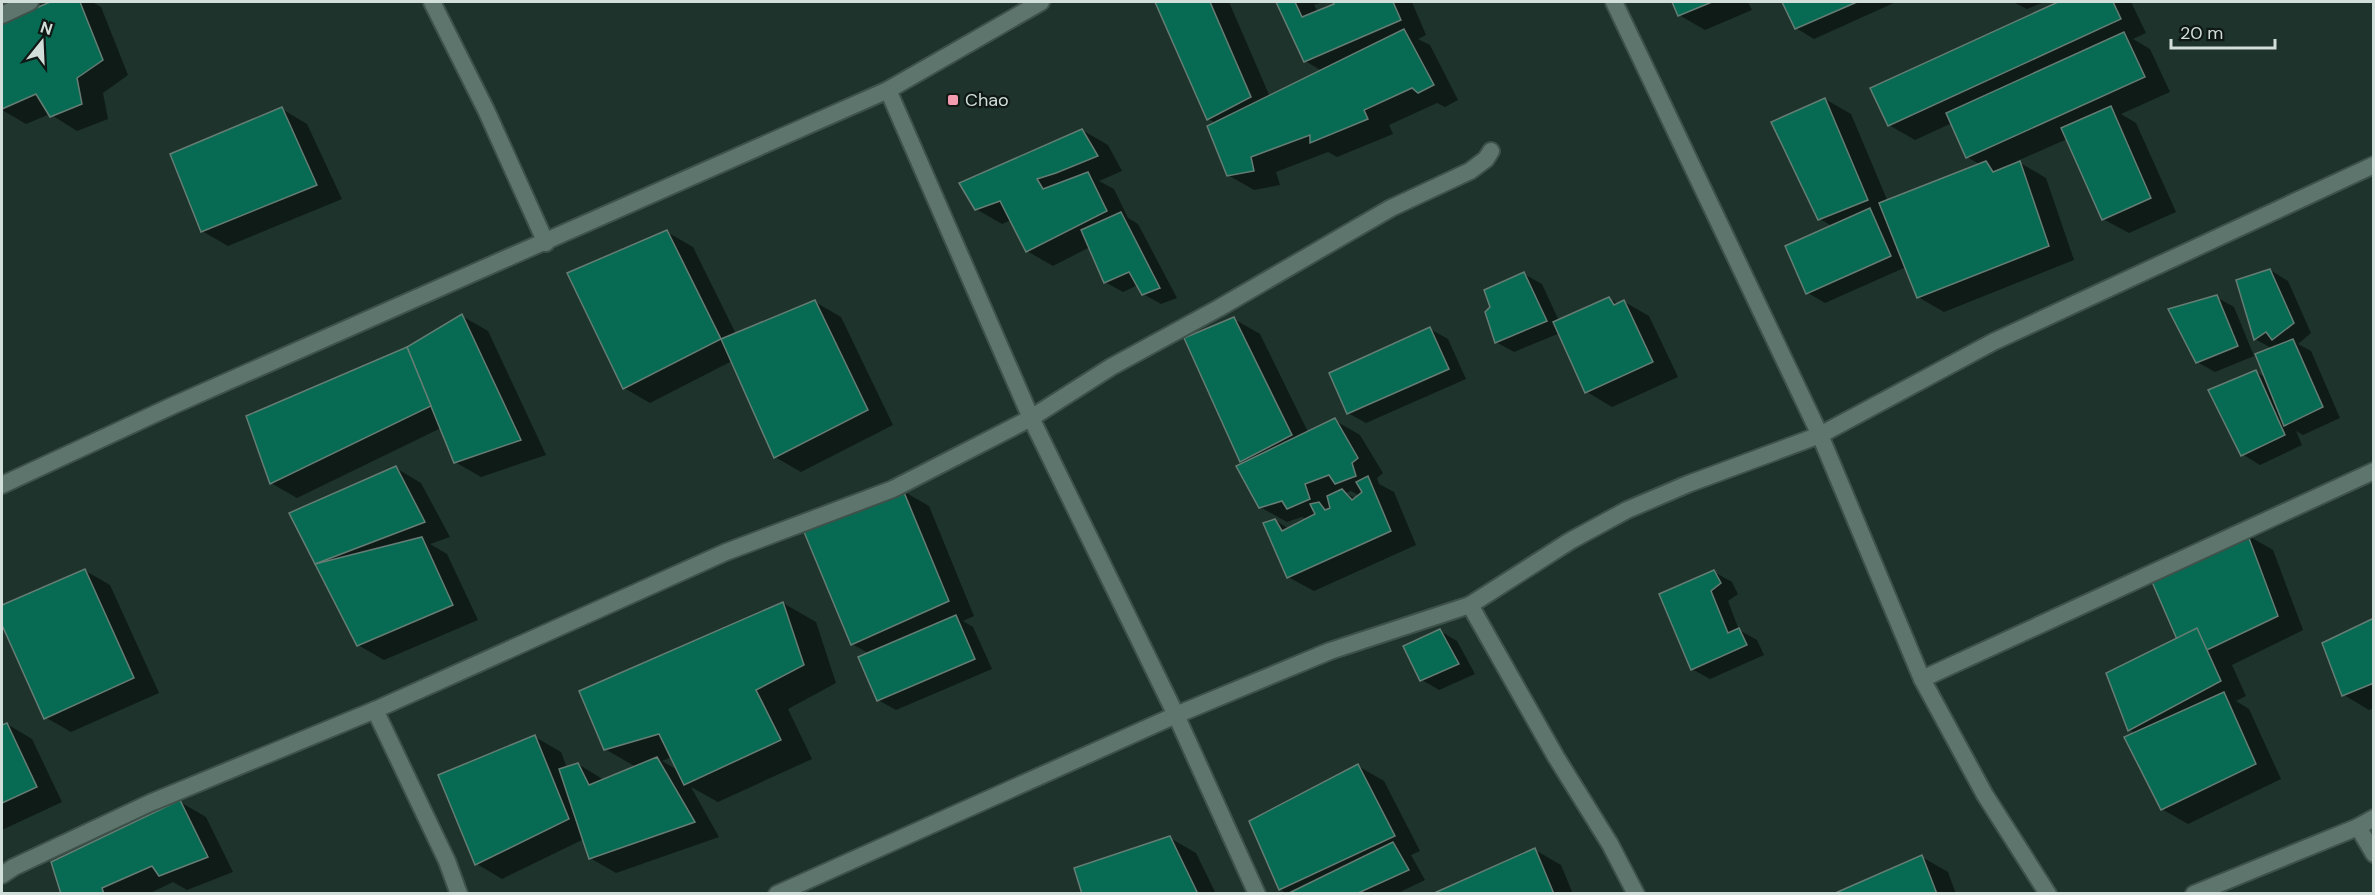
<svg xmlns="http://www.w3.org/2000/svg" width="2375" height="895" font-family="'DM Sans',sans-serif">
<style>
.shadow{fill:#0007;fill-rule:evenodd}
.building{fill:#076b53;stroke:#657d74;stroke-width:1.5}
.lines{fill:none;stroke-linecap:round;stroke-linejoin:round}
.minor-casing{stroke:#3e514a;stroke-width:20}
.tertiary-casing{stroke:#3e514a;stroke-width:20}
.minor{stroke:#5d756c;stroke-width:16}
.tertiary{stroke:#5d756c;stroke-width:16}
.poi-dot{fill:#f29aae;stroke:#0f1815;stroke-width:2}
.labels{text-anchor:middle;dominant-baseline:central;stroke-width:4.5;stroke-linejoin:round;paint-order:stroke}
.poi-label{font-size:18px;fill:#d1ded9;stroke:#0f1815;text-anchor:start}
</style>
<rect width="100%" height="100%" fill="#1d332b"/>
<!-- shadow -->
<g class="shadow">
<polygon points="53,2 92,2 101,7 128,75 103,93 108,119 77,131 50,114 26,124 2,110 2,25"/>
<polygon points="1157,2 1229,2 1270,97 1322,71 1305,61 1278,2 1323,2 1314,5 1318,12 1335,5 1334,2 1412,2 1426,35 1418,39 1430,45 1458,100 1445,107 1437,103 1389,125 1393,134 1337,157 1328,152 1276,172 1280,185 1254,190 1228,175 1216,123 1208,119"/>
<polygon points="1673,2 1748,2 1752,10 1705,30 1679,15"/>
<polygon points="1784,2 1896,2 1814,39 1796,28"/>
<polygon points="2013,2 2044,2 2027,9"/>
<polygon points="2062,2 2131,2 2146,33 2133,39 2150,49 2170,92 2121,114 2136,123 2176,212 2129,233 2103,219 2067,139 2017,161 2046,178 2074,260 1944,312 1918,297 1906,267 1825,303 1808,293 1832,226 1820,219 1825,99 1851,114 1888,202 1981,165 1967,157 1952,123 1915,140 1889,125 1872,89"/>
<polygon points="282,109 307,124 342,199 228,246 202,231"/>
<polygon points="1082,130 1108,145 1122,171 1099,181 1114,189 1128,218 1138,224 1177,298 1161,304 1143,294 1138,285 1123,292 1105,282 1090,247 1053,266 1027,251 1011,220 1002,224 976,209"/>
<polygon points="667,232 693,247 736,334 815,302 841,317 893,425 801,472 775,457 732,361 650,403 624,388"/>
<polygon points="2270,270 2288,281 2311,333 2298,344 2311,351 2340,418 2303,435 2296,431 2302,445 2260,465 2242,454 2256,372 2266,378 2273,349 2255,339"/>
<polygon points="1524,274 1542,284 1559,321 1609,298 1618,304 1623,301 1649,316 1678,377 1612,407 1587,392 1560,333 1514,352 1496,342"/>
<polygon points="2216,297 2234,307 2254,356 2215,372 2197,362"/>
<polygon points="462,316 488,331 546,455 481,477 455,462 441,428 297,498 271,483 407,348"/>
<path d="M1234,319l26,15 48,98 26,-12 26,15 23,38 -6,5 2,6 15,8 22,53 -102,46 -26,-14 -13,-57 14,9 18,-10 -5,-2 -15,5 -27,-15 -15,-44 -4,-2zM1351,491l9,5 -4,3 -10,-6z"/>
<polygon points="1430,329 1448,339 1466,379 1366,423 1348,413"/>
<polygon points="396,468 421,483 450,537 430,544 447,554 478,620 384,660 358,645 291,513"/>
<polygon points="903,491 929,506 974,616 963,621 973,627 992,669 896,710 878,700 870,654 852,644"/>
<polygon points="2247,535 2273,550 2303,630 2232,665 2246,696 2236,701 2249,709 2281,779 2188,824 2162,809 2136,733 2129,730 2178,639"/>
<polygon points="84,570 110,585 159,693 71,732 45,717 2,622 2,607"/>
<polygon points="1714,572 1732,582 1738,594 1728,601 1739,630 1757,640 1764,655 1710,679 1692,669"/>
<path d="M783,603l33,19 20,61 -48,26 24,50 -94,43 -27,-15 28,50 -103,36 -26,-15 -6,-19 -82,40 -25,-15 -37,-88 95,-39 26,15 6,16 11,-4 26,16 32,-13 -31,-18zM672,757l7,14 -17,-10z"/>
<polygon points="2374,619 2374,708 2369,710 2344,695"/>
<polygon points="1440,631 1457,641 1475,674 1439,690 1422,680"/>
<polygon points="7,724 32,739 62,802 2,830 2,727"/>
<polygon points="1358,766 1384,781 1420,851 1411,855 1425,880 1396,894 1287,894 1280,889"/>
<polygon points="180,802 206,817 233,872 187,890 173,882 148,894 63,894"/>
<polygon points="1170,838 1196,853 1216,894 1084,894"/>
<polygon points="1535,850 1561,865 1573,894 1436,894"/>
<polygon points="1922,857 1948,872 1956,894 1837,894"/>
</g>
<!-- building -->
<g class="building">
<polygon points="50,2 80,2 103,60 77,78 82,104 50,117 36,94 2,109 2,23"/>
<polygon points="1155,2 1210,2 1251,97 1207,120"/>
<polygon points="1276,2 1295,2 1302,17 1334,4 1333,2 1393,2 1401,20 1304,62"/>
<polygon points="1672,2 1712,2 1678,16"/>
<polygon points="1782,2 1857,2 1795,29"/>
<polygon points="2058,2 2113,2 2121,19 1888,126 1870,88"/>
<polygon points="1404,29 1434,85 1418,93 1412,88 1364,110 1368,119 1310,143 1310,135 1251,157 1254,171 1227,176 1207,126"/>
<polygon points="2124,32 2145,77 1966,158 1946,113"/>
<polygon points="1825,98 1868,200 1818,220 1771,122"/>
<polygon points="2111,106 2151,198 2102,220 2061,128"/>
<polygon points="282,107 317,185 201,232 170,154"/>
<polygon points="1082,129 1098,156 1056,173 1037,179 1043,189 1088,172 1107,211 1026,252 1000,201 975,210 959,183"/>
<polygon points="1986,161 1993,172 2020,161 2049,246 1917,298 1879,203"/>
<polygon points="1870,208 1891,256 1806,294 1785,246"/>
<polygon points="1121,212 1160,288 1142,295 1129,272 1104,283 1081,230"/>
<polygon points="667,230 721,339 623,389 567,273"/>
<polygon points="2270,269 2294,323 2272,340 2266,332 2254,340 2236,280"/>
<polygon points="1524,272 1547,321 1495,343 1485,312 1490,307 1484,290"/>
<polygon points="2217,295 2238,346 2196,363 2168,309"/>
<polygon points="1609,297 1614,305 1624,300 1653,362 1585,393 1553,322"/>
<polygon points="815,300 868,410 774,458 721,339"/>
<polygon points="462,314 521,440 454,463 407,347"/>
<polygon points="1234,317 1292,435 1240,462 1184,338"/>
<polygon points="1430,327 1449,369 1347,414 1329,373"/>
<polygon points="2293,339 2323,407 2284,426 2255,354"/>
<polygon points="407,347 431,406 270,484 246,416"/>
<polygon points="2256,370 2285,435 2241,456 2208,390"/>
<polygon points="1335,418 1358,458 1352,463 1356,476 1335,484 1329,475 1305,484 1310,499 1287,509 1282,501 1259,508 1236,466"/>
<polygon points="396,466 425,522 315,564 289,513"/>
<polygon points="1368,476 1391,531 1287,578 1263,523 1275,519 1282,531 1315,514 1310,504 1319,502 1325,510 1330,508 1327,496 1342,489 1352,500 1362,492 1356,482"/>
<polygon points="903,490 949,601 851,645 804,532"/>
<polygon points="2247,533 2278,616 2186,660 2149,575"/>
<polygon points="422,537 453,605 357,646 315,564"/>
<polygon points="85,569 134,678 44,719 2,625 2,605"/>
<polygon points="1714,570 1721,583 1711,591 1728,633 1739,628 1747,645 1691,670 1659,594"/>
<polygon points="783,602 804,665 756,690 781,740 684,785 659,734 604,750 579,691"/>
<polygon points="956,615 975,659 877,701 858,657"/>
<polygon points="2374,618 2374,683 2342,696 2322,643"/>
<polygon points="2197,628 2221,681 2128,731 2106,673"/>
<polygon points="1440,629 1459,664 1420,681 1403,646"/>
<polygon points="2224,692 2256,764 2161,810 2124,737"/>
<polygon points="7,723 37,787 2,803 2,725"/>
<polygon points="535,735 569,819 475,865 438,775"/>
<polygon points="657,757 695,822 589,859 559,769 578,763 589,785"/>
<polygon points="1358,764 1395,836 1279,890 1249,821"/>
<polygon points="180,800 208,857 159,876 152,866 102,888 104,894 61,894 51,862"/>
<polygon points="1170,836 1198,894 1082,894 1074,868"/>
<polygon points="1393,842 1409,870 1356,894 1287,894"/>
<polygon points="1535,848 1554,894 1432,894"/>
<polygon points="1922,855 1937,894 1833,894"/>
</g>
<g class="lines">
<defs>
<g id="minor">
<polyline points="432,2 486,110 546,243"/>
<polyline points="1614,2 1820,435 1922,679 1985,795 2048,894"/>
<polyline points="2,15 30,2"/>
<polyline points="888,90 1031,418 1176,715 1257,894"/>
<polyline points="1470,605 1556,757 1610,844 1636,894"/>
<polyline points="1922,679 2374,471"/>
<polyline points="375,710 447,861 459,894"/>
<polyline points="2358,827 2374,854"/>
<polyline points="2,875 14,867 150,803 375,710 726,552 893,489 1031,418 1111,367 1219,308 1391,208 1470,171 1486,159 1491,151"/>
<polyline points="777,894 1176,715 1330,651 1470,605 1570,541 1627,510 1688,484 1820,435 1993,342 2374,165"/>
<polyline points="2194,894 2358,827 2374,818"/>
</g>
<polyline id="tertiary" points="2,485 174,405 888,90 1041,2"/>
</defs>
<!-- minor casing -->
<use href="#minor" class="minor-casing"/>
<!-- tertiary casing -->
<use href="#tertiary" class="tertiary-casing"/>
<!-- minor -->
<use href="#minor" class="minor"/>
<!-- tertiary -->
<use href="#tertiary" class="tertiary"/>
</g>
<!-- markers -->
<rect class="poi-dot" x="947" y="94" width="12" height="12" rx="3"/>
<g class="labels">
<!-- poi labels -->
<g class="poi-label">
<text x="965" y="100">Chao</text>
</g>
</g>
<!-- border -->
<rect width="2375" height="895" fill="none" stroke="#d1ded9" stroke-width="6"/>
<!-- north arrow -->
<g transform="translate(42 42) rotate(18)" stroke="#0f1815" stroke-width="4.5" paint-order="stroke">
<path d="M0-4.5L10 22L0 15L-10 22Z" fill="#d1ded9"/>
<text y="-9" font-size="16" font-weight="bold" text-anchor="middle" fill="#d1ded9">N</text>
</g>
<!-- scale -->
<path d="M2171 39v9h104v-9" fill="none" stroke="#d1ded9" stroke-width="3"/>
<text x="2180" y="39" font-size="18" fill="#d1ded9" stroke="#0f1815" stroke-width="4.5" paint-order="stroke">20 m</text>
</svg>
